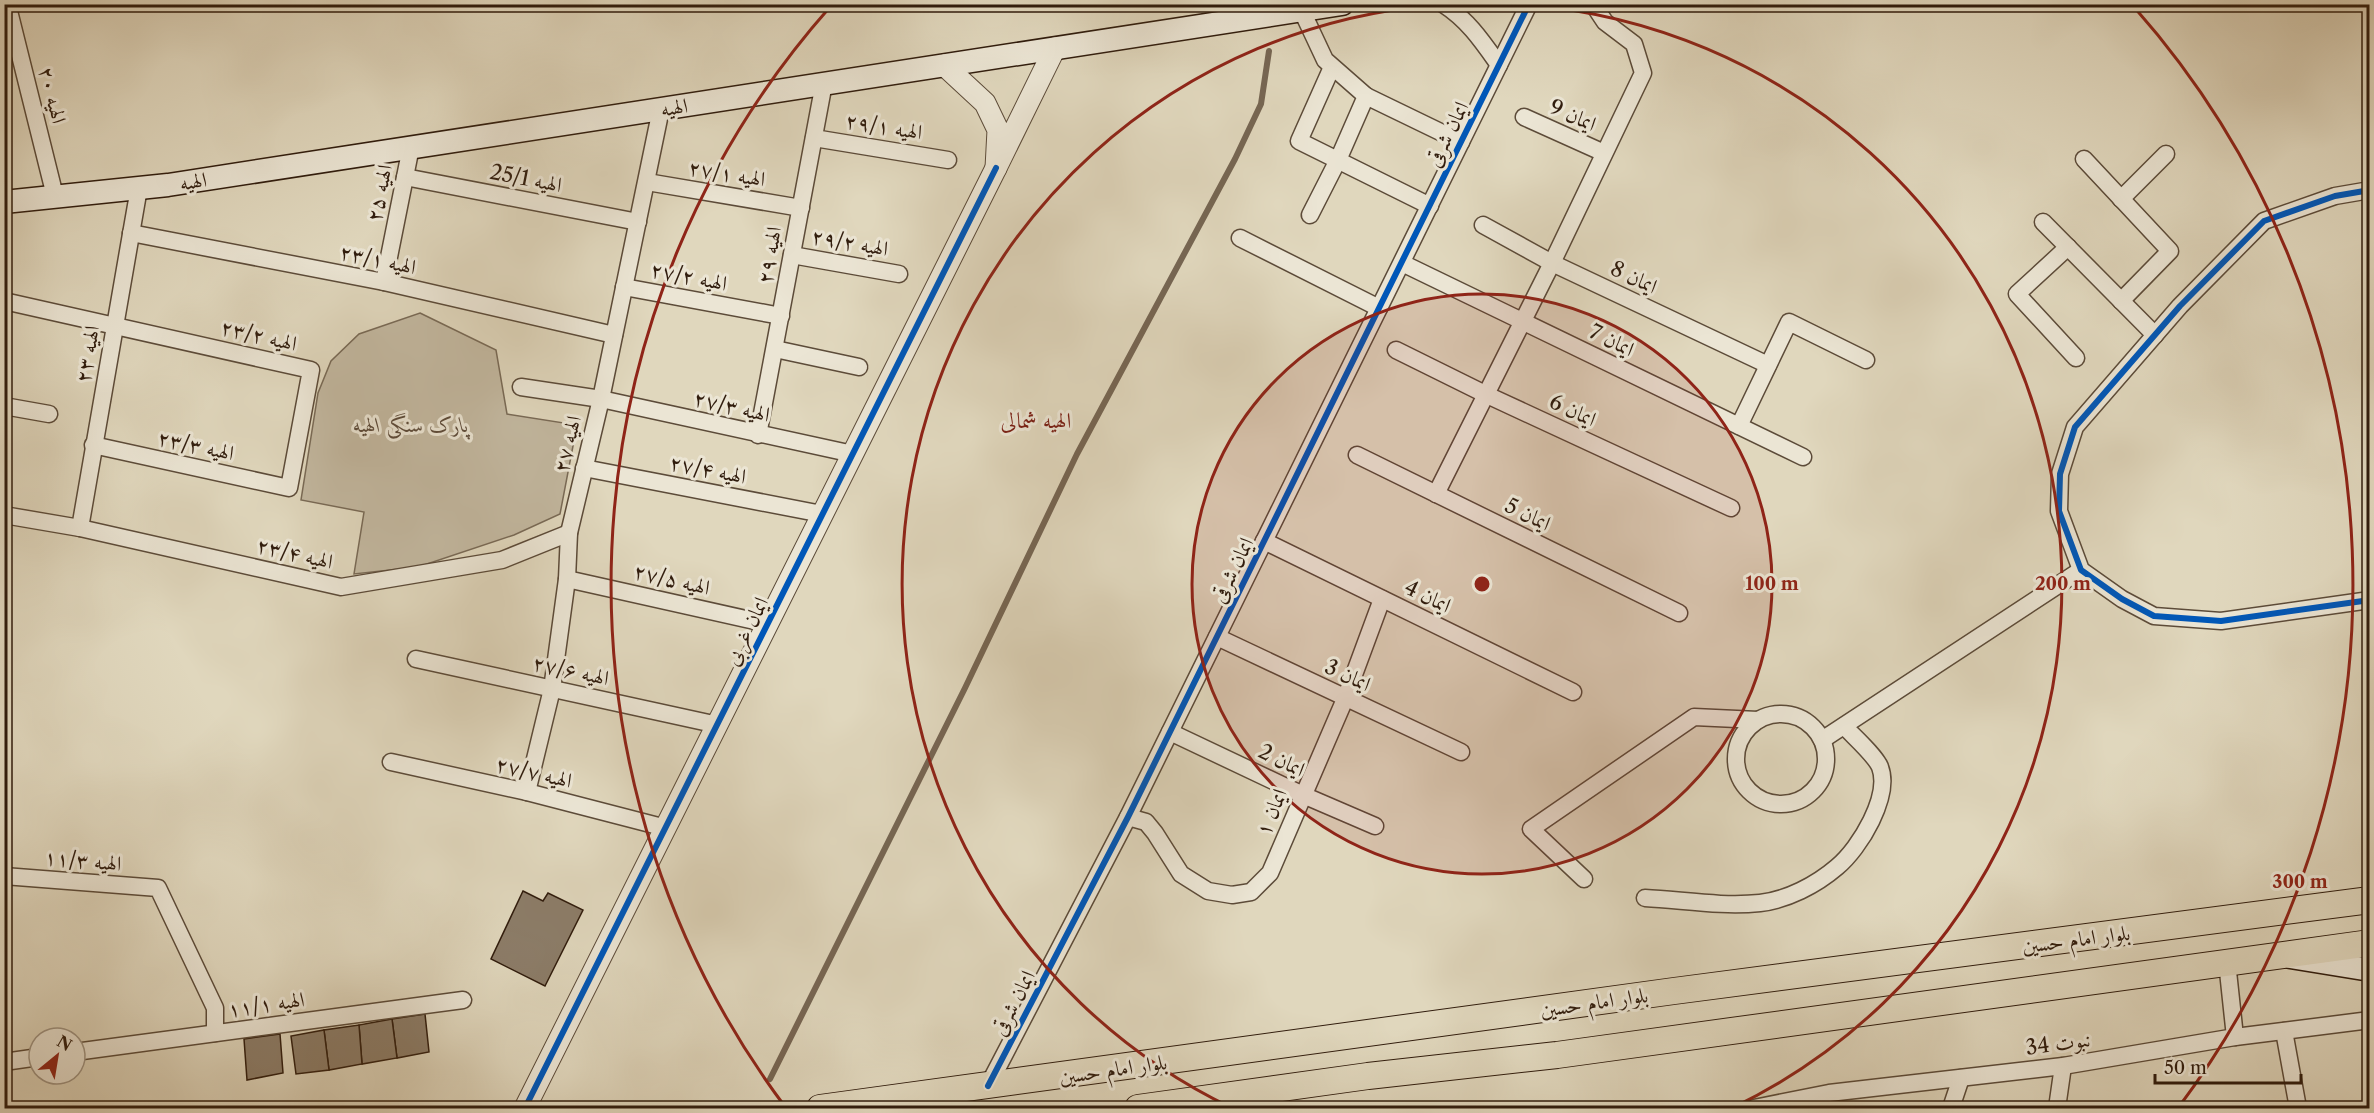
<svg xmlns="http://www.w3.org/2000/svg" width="2374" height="1113" font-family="'Libre Caslon Text',Amiri,serif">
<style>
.green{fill:#c2b79f;stroke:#796a56;stroke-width:1.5}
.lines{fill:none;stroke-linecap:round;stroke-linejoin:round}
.stream{stroke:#766653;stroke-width:6}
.building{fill:#8c7d69;stroke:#301c0d;stroke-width:1.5}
.minor-casing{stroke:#5c4b39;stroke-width:19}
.tertiary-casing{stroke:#5c4b39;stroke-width:23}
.secondary-casing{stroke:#301c0d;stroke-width:25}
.primary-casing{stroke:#301c0d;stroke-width:28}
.minor{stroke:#ebe5d4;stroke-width:16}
.tertiary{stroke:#ebe5d4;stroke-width:21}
.secondary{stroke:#ebe5d4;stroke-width:22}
.primary{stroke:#e0d7bd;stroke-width:26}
.cycleway-casing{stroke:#ebe5d4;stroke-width:10}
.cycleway{stroke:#0057b8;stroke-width:6}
.ring{fill:none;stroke:#8f2418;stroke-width:3}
.labels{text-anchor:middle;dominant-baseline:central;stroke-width:6;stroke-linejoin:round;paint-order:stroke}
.street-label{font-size:21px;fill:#301c0d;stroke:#ebe5d4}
.park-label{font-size:21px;font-style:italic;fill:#5c4a39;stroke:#ebe5d4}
.neighbourhood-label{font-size:22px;fill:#7a1f14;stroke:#ebe5d4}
.centre{fill:#8f2418;stroke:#ebe5d4;stroke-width:3}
.ring-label{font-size:18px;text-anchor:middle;font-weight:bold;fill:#8f2418;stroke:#ebe5d4;stroke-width:6;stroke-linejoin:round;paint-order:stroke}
</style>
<rect width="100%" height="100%" fill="#e0d7bd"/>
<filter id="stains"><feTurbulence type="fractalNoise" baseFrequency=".00333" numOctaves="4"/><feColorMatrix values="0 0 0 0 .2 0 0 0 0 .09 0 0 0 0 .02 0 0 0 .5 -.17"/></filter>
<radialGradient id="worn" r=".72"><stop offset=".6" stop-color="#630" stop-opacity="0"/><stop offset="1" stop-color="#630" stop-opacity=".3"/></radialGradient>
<!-- green -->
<polygon class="green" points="420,313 496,350 507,414 577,425 560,514 514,535 418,567 354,574 364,512 301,500 318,393 331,361 359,334"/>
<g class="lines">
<!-- stream -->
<polyline class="stream" points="770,1079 965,688 1077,454 1235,159 1261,104 1269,51"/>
</g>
<!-- building -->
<g class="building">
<polygon points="523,891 543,901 548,893 583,910 545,986 491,959"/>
<polygon points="425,1014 429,1052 397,1058 392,1019"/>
<polygon points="392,1019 397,1058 362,1064 359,1025"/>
<polygon points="359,1025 362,1064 329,1070 324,1030"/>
<polygon points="324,1030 329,1070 296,1074 291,1036"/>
<polygon points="280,1034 283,1073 247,1080 244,1039"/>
</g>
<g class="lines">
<defs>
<g id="minor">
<path d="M1443,4c25,16 39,37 56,61"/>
<polyline points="4,7 8,7 55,196"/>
<polyline points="1302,11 1325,60 1366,96 1338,160 1310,215"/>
<polyline points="1332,67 1299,141 1430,206"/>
<polyline points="1366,96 1461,142"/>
<polyline points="1524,117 1604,153"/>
<polyline points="814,138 948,160"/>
<polyline points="2084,159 2170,251 2121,301"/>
<polyline points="405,177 638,222"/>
<polyline points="647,182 801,208"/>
<polyline points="2370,190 2335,196 2264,221 2180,306 2075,427 2060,474 2059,511 2081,570 2122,599 2154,616 2221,621 2370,600"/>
<polyline points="2121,199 2166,154"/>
<polyline points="2043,222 2155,335"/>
<polyline points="1483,225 1552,263 1768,365"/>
<polyline points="131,233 384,282 614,335"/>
<polyline points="1240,238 1379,308"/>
<polyline points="2068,247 2017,294 2076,358"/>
<polyline points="792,255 899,274"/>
<polyline points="1402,263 1803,457"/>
<polyline points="384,282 411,147"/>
<polyline points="624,287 781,316"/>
<polyline points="4,301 311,370 289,488 93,445"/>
<polyline points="775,349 859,367"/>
<polyline points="1396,350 1487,395 1731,508"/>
<polyline points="521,387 601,399 853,454"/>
<polyline points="4,406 49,414"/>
<polyline points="1739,426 1789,322 1866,360"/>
<polyline points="758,435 824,83"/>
<polyline points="1357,455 1679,613"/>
<polyline points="584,468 822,514"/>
<polyline points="1436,494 1552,263 1643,73 1634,44 1605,22 1595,7 1596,4"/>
<polyline points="4,515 80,528 341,587 502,560 569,533"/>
<polyline points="80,528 139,188"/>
<polyline points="1264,541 1573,692"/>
<polyline points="567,579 768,624"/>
<polyline points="1217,637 1461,752"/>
<polyline points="416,659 718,725"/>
<circle cx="1781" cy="759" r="45"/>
<polyline points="1170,732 1303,795 1375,826"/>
<polyline points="1822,740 2081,570"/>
<polyline points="391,762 527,792 666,828"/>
<polyline points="527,792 552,689 567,579 569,533 601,399 661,109"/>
<polyline points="1128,817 1146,822 1155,833 1181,874 1208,891 1232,895 1251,892 1270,873 1345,699 1382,599"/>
<polyline points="4,876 158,888 215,1008 215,1033"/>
<polyline points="1584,879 1531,829 1694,717 1758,720"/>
<path d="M1645,898c38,2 77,9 115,5 27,-3 56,-18 77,-36 23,-19 54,-71 43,-100 -5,-12 -27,-31 -36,-41"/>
<polyline points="2227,962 2235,1037"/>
<polyline points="2284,1031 2298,1108"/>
<polyline points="75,1052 463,1000"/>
<polyline points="4,1062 39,1057"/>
<polyline points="988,1086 1128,817 1529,4"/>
<polyline points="1754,1108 1829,1093 2063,1066 2235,1037 2370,1020"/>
<polyline points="1951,1108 1961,1078"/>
<polyline points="2057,1108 2063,1066"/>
</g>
<g id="tertiary">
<polyline points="944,65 985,103 998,130 996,168 1055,48"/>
<polyline points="525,1108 996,168"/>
</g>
<g id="secondary">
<polyline points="4,202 168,185 1342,4"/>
<polyline points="2290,957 2370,970"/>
</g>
<g id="primary">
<polyline points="820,1108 1674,991 2370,900"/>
<polyline points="1138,1108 1368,1076 1557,1055 2370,943"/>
</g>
</defs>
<!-- minor casing -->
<use href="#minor" class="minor-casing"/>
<!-- tertiary casing -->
<use href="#tertiary" class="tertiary-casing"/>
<!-- secondary casing -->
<use href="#secondary" class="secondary-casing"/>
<!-- primary casing -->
<use href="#primary" class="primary-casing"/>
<!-- minor -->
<use href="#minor" class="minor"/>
<!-- tertiary -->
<use href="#tertiary" class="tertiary"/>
<!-- secondary -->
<use href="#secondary" class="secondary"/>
<!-- primary -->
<use href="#primary" class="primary"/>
<defs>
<g id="cycleway">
<polyline points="2370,190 2335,196 2264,221 2180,306 2075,427 2060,474 2059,511 2081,570 2122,599 2154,616 2221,621 2370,600"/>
<polyline points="988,1086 1128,817 1529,4"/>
<polyline points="525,1108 996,168"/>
</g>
</defs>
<!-- cycleway casing -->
<use href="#cycleway" class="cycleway-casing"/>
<!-- cycleway -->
<use href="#cycleway" class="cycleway"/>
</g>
<!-- distance rings -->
<circle cx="1482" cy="584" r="290" fill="#8f2418" fill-opacity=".12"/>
<g class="ring">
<circle cx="1482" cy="584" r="290"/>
<path d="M1232 1108A581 581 0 0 1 1436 5M1528 5A581 581 0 0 1 1732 1108"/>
<path d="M786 1108A871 871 0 0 1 830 7M2134 7A871 871 0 0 1 2178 1108"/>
</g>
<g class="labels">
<!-- street labels -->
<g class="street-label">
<text transform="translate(53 95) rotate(76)">الهیه ۲۰</text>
<text transform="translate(674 107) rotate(-9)">الهیه</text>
<text transform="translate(1573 115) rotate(24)">ایمان 9</text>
<text transform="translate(884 126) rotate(9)">الهیه ۲۹/۱</text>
<text transform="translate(1447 134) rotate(-64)">ایمان شرقی</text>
<text transform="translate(727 173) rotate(9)">الهیه ۲۷/۱</text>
<text transform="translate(526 178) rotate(11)">الهیه 25/1</text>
<text transform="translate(193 181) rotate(-9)">الهیه</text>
<text transform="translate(379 193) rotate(-78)">الهیه ۲۵</text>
<text transform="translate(850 242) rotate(10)">الهیه ۲۹/۲</text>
<text transform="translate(769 255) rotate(-80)">الهیه ۲۹</text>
<text transform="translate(378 259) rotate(12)">الهیه ۲۳/۱</text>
<text transform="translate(689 276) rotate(11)">الهیه ۲۷/۲</text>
<text transform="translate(1634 277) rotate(25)">ایمان 8</text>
<text transform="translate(259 335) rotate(13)">الهیه ۲۳/۲</text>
<text transform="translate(1612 340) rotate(26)">ایمان 7</text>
<text transform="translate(87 354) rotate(-80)">الهیه ۲۳</text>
<text transform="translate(732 406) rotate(13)">الهیه ۲۷/۳</text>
<text transform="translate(1573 410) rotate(25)">ایمان 6</text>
<text transform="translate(567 444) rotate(-76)">الهیه ۲۷</text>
<text transform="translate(196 445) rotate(12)">الهیه ۲۳/۳</text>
<text transform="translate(708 469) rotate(11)">الهیه ۲۷/۴</text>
<text transform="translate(1528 514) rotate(26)">ایمان 5</text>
<text transform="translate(295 553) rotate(13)">الهیه ۲۳/۴</text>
<text transform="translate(1232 570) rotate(-64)">ایمان شرقی</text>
<text transform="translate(672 579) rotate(13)">الهیه ۲۷/۵</text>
<text transform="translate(1428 596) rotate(26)">ایمان 4</text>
<text transform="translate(746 631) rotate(-64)">ایمان غربی</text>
<text transform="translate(571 670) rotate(12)">الهیه ۲۷/۶</text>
<text transform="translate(1348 675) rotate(25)">ایمان 3</text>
<text transform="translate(1282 760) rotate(26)">ایمان 2</text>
<text transform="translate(534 772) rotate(13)">الهیه ۲۷/۷</text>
<text transform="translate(1271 812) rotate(-67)">ایمان ۱</text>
<text transform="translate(83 860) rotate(5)">الهیه ۱۱/۳</text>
<text transform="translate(2076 939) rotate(-7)">بلوار امام حسین</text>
<text transform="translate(1594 1002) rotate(-8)">بلوار امام حسین</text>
<text transform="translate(1013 1003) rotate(-63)">ایمان شرقی</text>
<text transform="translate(266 1004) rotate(-8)">الهیه ۱۱/۱</text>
<text transform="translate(2058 1043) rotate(-8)">نبوت 34</text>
<text transform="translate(1113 1069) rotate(-8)">بلوار امام حسین</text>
</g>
<!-- park labels -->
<g class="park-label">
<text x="411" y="424">پارک سنگی الهیه</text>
</g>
<!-- neighbourhood labels -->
<g class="neighbourhood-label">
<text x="1036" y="420">الهیه شمالی</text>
</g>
</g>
<circle cx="1482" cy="584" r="9" class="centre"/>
<g class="ring-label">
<text x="1772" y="590">100 m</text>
<text x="2063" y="590">200 m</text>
<text x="2300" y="888">300 m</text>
</g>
<!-- margin -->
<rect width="2374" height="1113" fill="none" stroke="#e0d7bd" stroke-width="24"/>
<rect x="6" y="6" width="2362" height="1101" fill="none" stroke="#301c0d" stroke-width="3"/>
<rect x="12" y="12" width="2350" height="1089" fill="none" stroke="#301c0d" stroke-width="1.5"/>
<!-- north arrow -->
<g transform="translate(57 1056) rotate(30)"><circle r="28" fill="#ebe5d4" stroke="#a09584" stroke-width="1.5"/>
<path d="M0-4.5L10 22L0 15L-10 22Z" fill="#8f2418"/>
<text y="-9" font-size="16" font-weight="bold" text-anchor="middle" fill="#301c0d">N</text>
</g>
<!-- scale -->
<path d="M2155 1074v9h146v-9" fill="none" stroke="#301c0d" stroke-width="3"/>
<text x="2164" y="1074" font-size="18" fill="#301c0d" stroke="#ebe5d4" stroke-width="4.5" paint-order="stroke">50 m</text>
<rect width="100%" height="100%" filter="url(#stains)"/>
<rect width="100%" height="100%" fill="url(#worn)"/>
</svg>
